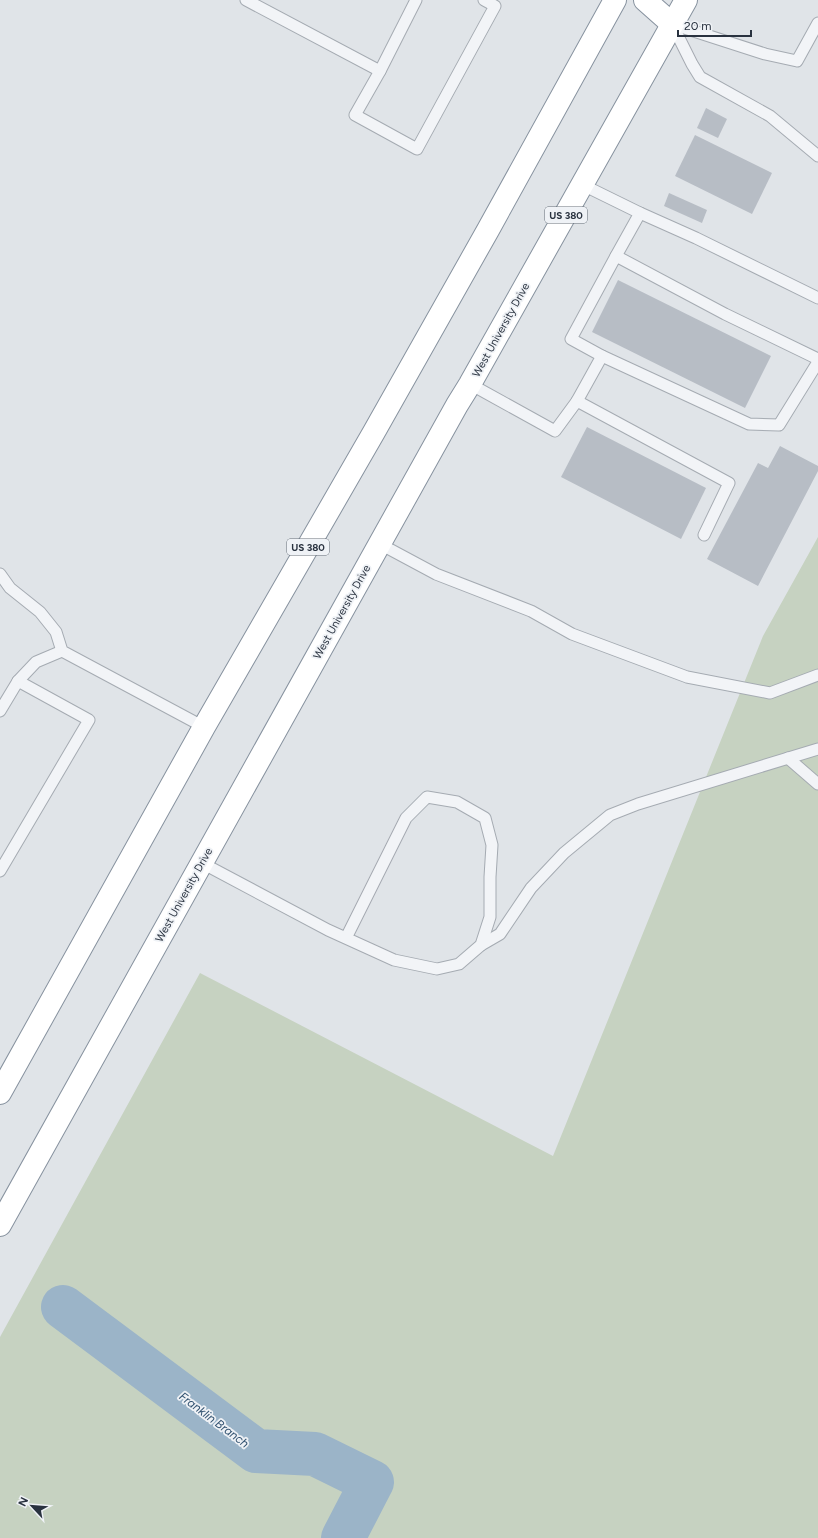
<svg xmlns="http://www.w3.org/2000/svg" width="818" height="1538" font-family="Figtree,sans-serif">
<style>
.green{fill:#c6d2c1}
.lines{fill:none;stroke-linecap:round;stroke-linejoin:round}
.river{stroke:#9bb4c8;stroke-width:44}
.building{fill:#b7bdc5}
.lane-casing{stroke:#a5abb2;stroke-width:13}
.highway-casing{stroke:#87929f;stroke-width:24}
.lane{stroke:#f2f4f7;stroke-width:11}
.highway{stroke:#fff;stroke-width:22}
.labels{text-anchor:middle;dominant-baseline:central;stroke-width:3.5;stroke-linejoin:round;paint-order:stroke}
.shield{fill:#eff2f6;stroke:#646c76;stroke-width:1}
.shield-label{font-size:10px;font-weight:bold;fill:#29323f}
.street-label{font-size:11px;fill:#29323f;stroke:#eff2f6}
.water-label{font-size:12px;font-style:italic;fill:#345472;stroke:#eff2f6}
</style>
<rect width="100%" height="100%" fill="#e0e4e8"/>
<!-- green -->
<polygon class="green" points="818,537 818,1538 0,1538 0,1337 200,973 553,1156 763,636"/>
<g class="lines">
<!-- river -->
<polyline class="river" points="63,1307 256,1451 315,1454 372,1482 343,1538"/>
</g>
<!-- building -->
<g class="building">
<polygon points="706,108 727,119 718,138 697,128"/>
<polygon points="695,135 772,173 752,214 675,176"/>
<polygon points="669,193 707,210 702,223 664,206"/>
<polygon points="618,280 771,356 745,408 592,332"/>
<polygon points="587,427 706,488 681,539 561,477"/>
<polygon points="780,446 818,466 818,471 758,586 707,559 758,463 768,468"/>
</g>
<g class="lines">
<defs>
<g id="lane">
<polyline points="246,0 380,71 416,0"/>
<polyline points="672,24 692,64 700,77 770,116 818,156"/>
<polyline points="672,24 765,54 797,61 818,23"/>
<polyline points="380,71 355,115 417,149 495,6 484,0"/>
<polyline points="583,185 640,213 696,238 818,298"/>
<polyline points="616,256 640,213"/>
<polyline points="818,359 725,314 616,256 571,339 602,356 749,424 779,425 818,362"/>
<polyline points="470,384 555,431 577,401 729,483 704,535"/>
<polyline points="577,401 602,356"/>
<polyline points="380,544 436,574 531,611 572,634 687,677 770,693 818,675"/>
<polyline points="0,574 10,588 40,612 56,632 62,651 204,727"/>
<polyline points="0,711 18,681 36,662 62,651"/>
<polyline points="788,758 818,784"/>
<polyline points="202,863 328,930 394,960 437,969 459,964 481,945 490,917 490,877 492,845 485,818 457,802 427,797 406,818 346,938"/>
<polyline points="0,871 89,720 18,681"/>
<polyline points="481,945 500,934 531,888 564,853 610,815 638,804 818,749"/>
</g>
<g id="highway">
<polyline points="645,0 672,24"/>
<polyline points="0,1093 204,727 374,432 488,230 615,0"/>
<polyline points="0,1225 457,405 470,384 686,0"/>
</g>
</defs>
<!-- lane casing -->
<use href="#lane" class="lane-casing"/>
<!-- highway casing -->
<use href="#highway" class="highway-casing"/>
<!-- lane -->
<use href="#lane" class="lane"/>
<!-- highway -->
<use href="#highway" class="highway"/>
</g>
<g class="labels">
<!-- shield labels -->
<g class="shield">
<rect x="545" y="207" width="42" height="16" rx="3"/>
<rect x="287" y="539" width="42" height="16" rx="3"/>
</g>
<g class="shield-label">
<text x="566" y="215">US 380</text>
<text x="308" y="547">US 380</text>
</g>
<!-- street labels -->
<g class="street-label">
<text transform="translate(501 330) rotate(-61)">West University Drive</text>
<text transform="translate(342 612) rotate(-61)">West University Drive</text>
<text transform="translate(184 895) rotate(-61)">West University Drive</text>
</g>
<!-- water labels -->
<g class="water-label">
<text transform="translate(214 1420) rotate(37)">Franklin Branch</text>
</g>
</g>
<!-- north arrow -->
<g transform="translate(32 1506) rotate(296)" stroke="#eff2f6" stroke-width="3" paint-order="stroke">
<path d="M0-3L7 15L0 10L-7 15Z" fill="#29323f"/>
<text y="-6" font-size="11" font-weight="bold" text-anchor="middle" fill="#29323f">N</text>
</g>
<!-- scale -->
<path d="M678 30v6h73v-6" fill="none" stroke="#29323f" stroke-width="2"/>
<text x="684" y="30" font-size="12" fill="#29323f" stroke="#eff2f6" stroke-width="3" paint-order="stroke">20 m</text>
</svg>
